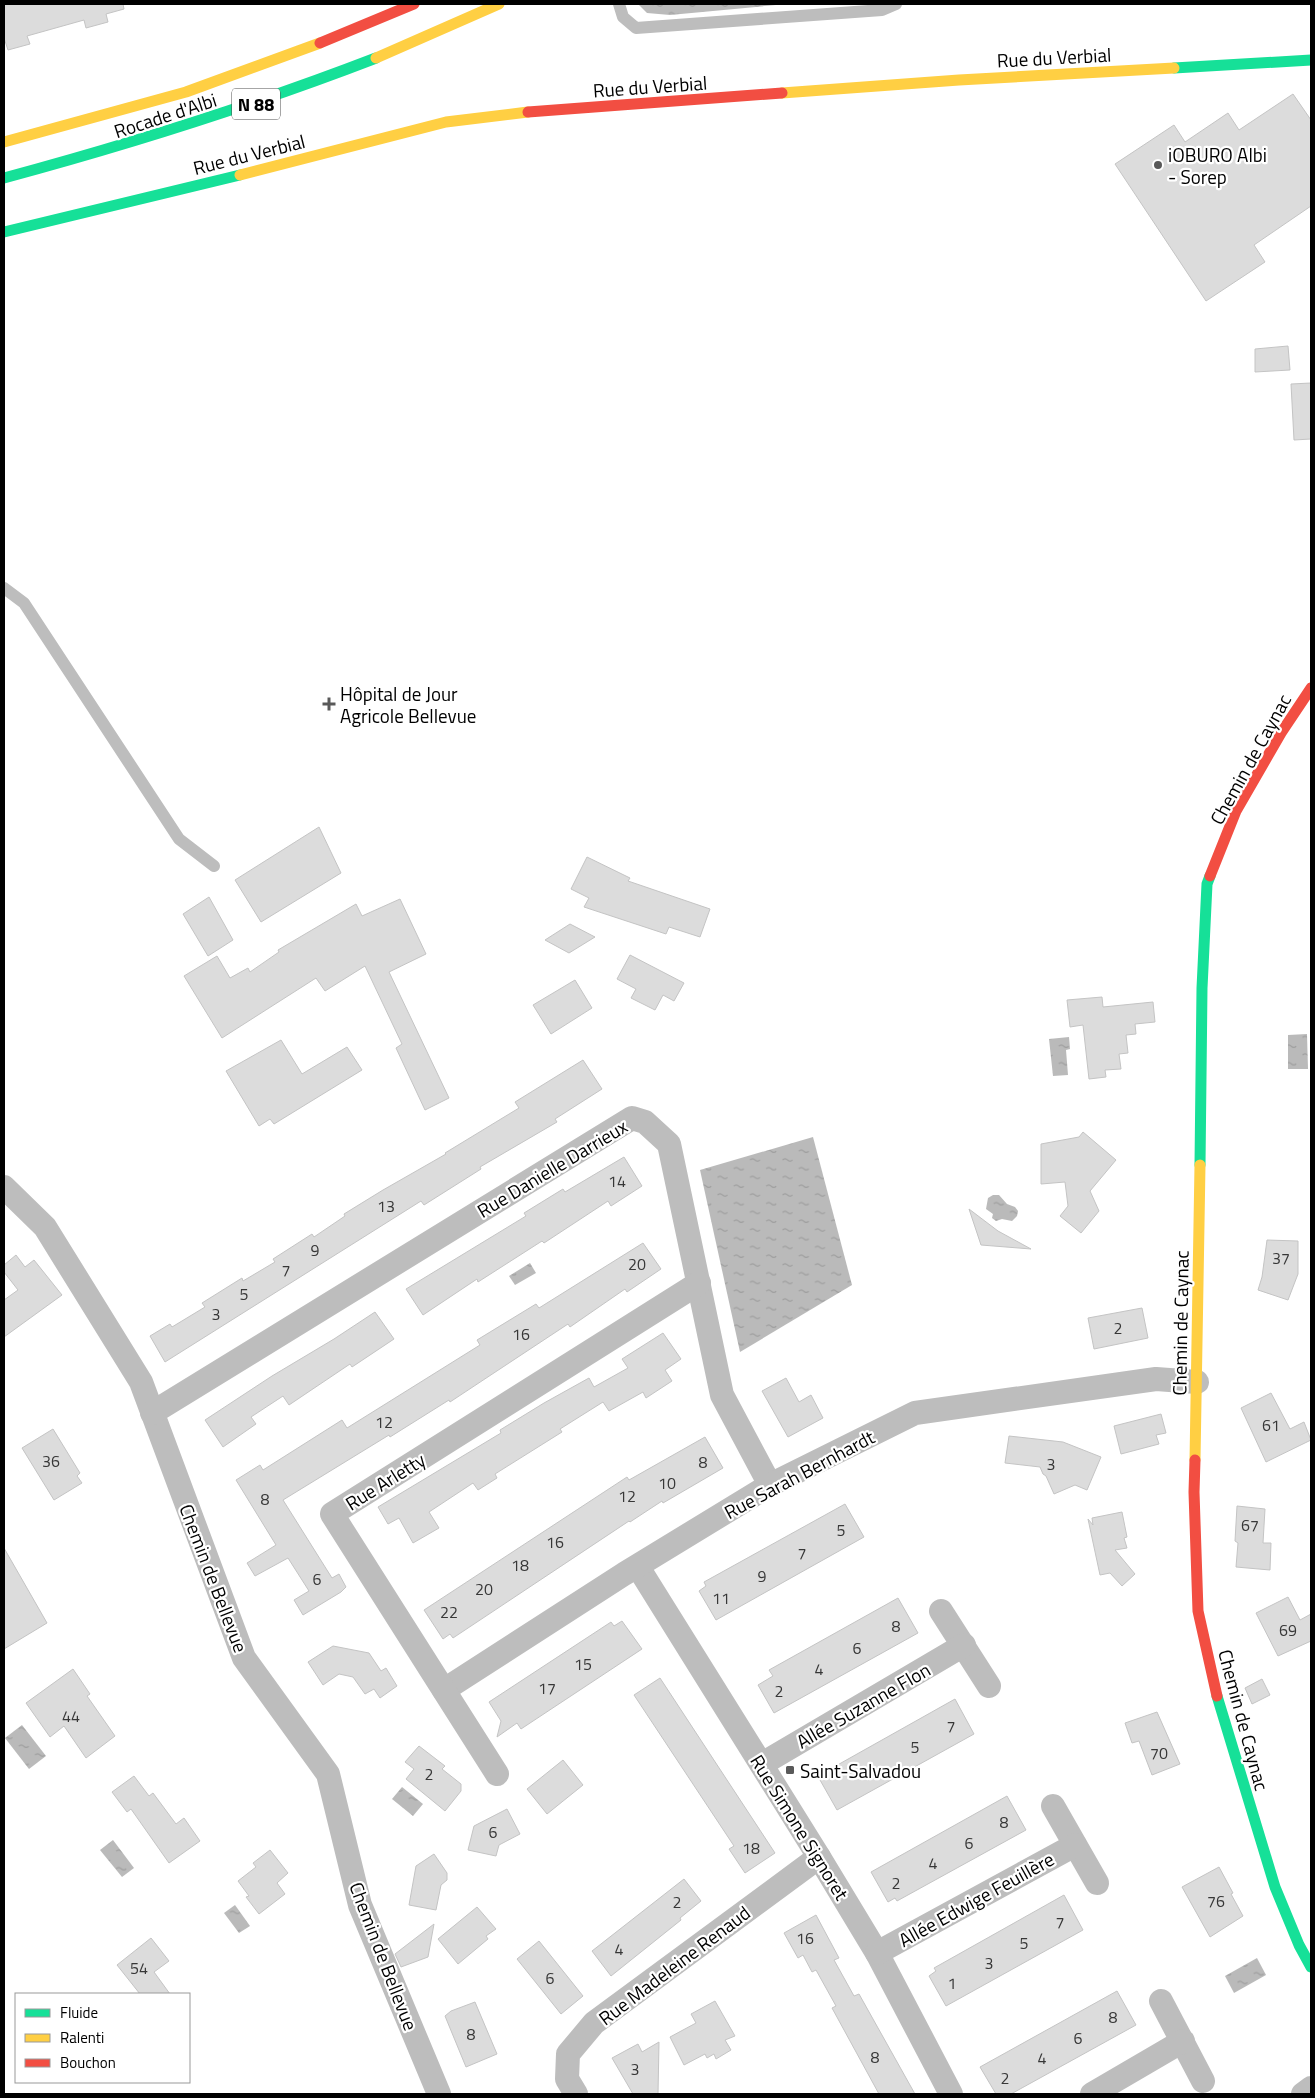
<svg xmlns="http://www.w3.org/2000/svg" width="1315" height="2098" font-family="'Titillium Web',sans-serif">
<style>
.water{fill:url(#water-ripples)}
.building{fill:#dcdcdc;stroke:#c4c4c4}
.lines{fill:none;stroke-linecap:round;stroke-linejoin:round}
.lane{stroke:#bdbdbd;stroke-width:12}
.street{stroke:#bdbdbd;stroke-width:24}
.fast{stroke:#16e098;stroke-width:11}
.slow{stroke:#ffcf43;stroke-width:11}
.jam{stroke:#f24e42;stroke-width:11}
.poi-dot{fill:#595959;stroke:#fff;stroke-width:2}
.labels{text-anchor:middle;dominant-baseline:central;stroke-width:4.5;stroke-linejoin:round;paint-order:stroke}
.number-label{font-size:16px;fill:#373737}
.shield{fill:#fff;stroke:#4c4c4c;stroke-width:1}
.shield-label{font-size:18px;font-weight:bold;fill:#000}
.street-label{font-size:19px;fill:#000;stroke:#fff}
.poi-label{font-size:19px;fill:#000;stroke:#fff;text-anchor:start}
</style>
<defs>
<pattern id="water-ripples" width="26" height="14" patternUnits="userSpaceOnUse" patternTransform="scale(1.25)"><rect width="26" height="14" fill="#bababa"/><path d="M2 4q2-2 4 0t4 0M15 11q2-2 4 0t4 0" fill="none" stroke="#9e9e9e"/></pattern>
</defs>
<rect width="100%" height="100%" fill="#fff"/>
<!-- water -->
<g class="water">
<polygon points="638,4 787,4 670,15 647,13"/>
<polygon points="1307,1034 1308,1069 1288,1069 1288,1035"/>
<polygon points="1069,1037 1070,1049 1066,1050 1068,1075 1053,1076 1049,1039"/>
<polygon points="813,1137 852,1285 740,1352 700,1170"/>
<polygon points="993,1195 999,1195 1007,1204 1015,1207 1018,1211 1017,1216 1012,1221 1002,1219 996,1221 992,1218 993,1214 986,1209 988,1198"/>
<polygon points="530,1263 536,1273 515,1285 509,1276"/>
<polygon points="22,1725 46,1756 29,1769 5,1738"/>
<polygon points="402,1787 423,1804 413,1816 392,1799"/>
<polygon points="113,1840 134,1868 122,1877 100,1850"/>
<polygon points="235,1905 250,1926 239,1933 224,1913"/>
<polygon points="1257,1958 1266,1975 1234,1993 1225,1976"/>
</g>
<!-- building -->
<g class="building">
<polygon points="4,4 123,4 124,9 106,14 108,22 86,28 84,20 27,36 30,44 8,50 4,38"/>
<polygon points="1293,94 1311,120 1311,206 1254,245 1265,262 1206,301 1115,164 1174,125 1185,142 1228,113 1239,130"/>
<polygon points="1288,346 1290,370 1255,372 1255,349"/>
<polygon points="1311,383 1311,439 1294,440 1291,384"/>
<polygon points="319,827 341,873 261,922 235,880"/>
<polygon points="587,857 630,878 628,881 710,909 700,937 669,927 666,934 584,907 589,898 571,889"/>
<polygon points="209,897 233,940 208,956 183,914"/>
<polygon points="400,899 426,954 389,972 449,1098 425,1110 396,1048 402,1044 365,966 325,991 316,978 222,1038 184,976 217,956 230,978 248,968 250,972 279,952 278,950 356,904 362,916"/>
<polygon points="570,924 595,937 569,953 545,940"/>
<polygon points="630,955 684,983 674,1001 663,995 655,1010 631,998 636,989 617,979"/>
<polygon points="575,980 592,1008 551,1034 533,1005"/>
<polygon points="1102,997 1103,1007 1153,1002 1155,1022 1135,1024 1136,1034 1126,1035 1128,1053 1119,1054 1121,1069 1105,1070 1106,1077 1089,1079 1083,1025 1070,1027 1067,1000"/>
<polygon points="281,1040 302,1074 347,1047 362,1070 274,1124 270,1119 259,1126 226,1071"/>
<polygon points="583,1060 602,1089 555,1119 557,1122 480,1167 481,1169 424,1205 421,1201 165,1362 150,1336 170,1324 172,1327 205,1307 202,1303 242,1278 243,1281 275,1262 273,1259 312,1234 314,1237 345,1216 344,1214 383,1190 446,1154 445,1153 519,1108 515,1102"/>
<polygon points="1083,1132 1116,1160 1090,1191 1099,1211 1081,1233 1060,1216 1068,1206 1065,1182 1041,1184 1041,1144 1079,1137"/>
<polygon points="624,1157 642,1186 611,1206 608,1201 544,1243 542,1241 478,1282 477,1279 423,1315 406,1289 526,1216 524,1213 563,1189 565,1192"/>
<polygon points="969,1209 998,1231 1031,1249 981,1245"/>
<polygon points="1267,1240 1298,1241 1298,1274 1288,1300 1258,1290 1262,1277"/>
<polygon points="643,1243 661,1269 627,1292 625,1289 570,1327 568,1324 450,1402 449,1400 390,1437 389,1435 283,1500 332,1578 339,1574 346,1587 341,1592 303,1615 294,1600 309,1591 288,1558 255,1576 247,1563 276,1545 236,1480 260,1465 263,1470 342,1420 347,1428 480,1345 477,1340 536,1304 539,1308"/>
<polygon points="16,1255 25,1267 34,1260 62,1295 4,1337 4,1300 18,1290 4,1272 4,1265"/>
<polygon points="1142,1308 1148,1338 1094,1349 1088,1318"/>
<polygon points="375,1312 394,1339 352,1367 350,1364 289,1405 283,1396 251,1417 256,1424 223,1447 205,1420 272,1376 334,1339"/>
<polygon points="663,1333 681,1359 665,1370 672,1381 646,1398 643,1392 609,1411 603,1402 560,1429 562,1432 495,1474 497,1478 478,1490 473,1483 429,1512 439,1528 413,1543 399,1518 388,1524 378,1507 501,1433 500,1430 544,1403 589,1378 594,1387 628,1368 622,1359"/>
<polygon points="786,1378 799,1402 811,1395 823,1418 788,1437 762,1391"/>
<polygon points="1271,1393 1290,1429 1304,1422 1311,1440 1266,1462 1241,1408"/>
<polygon points="1161,1414 1166,1433 1156,1435 1159,1444 1121,1454 1114,1426"/>
<polygon points="53,1429 80,1473 77,1476 82,1483 54,1500 22,1448"/>
<polygon points="1009,1436 1063,1442 1101,1457 1087,1490 1075,1485 1054,1494 1046,1476 1043,1474 1040,1467 1005,1463"/>
<polygon points="705,1437 723,1468 663,1503 662,1501 630,1522 629,1521 453,1638 450,1634 443,1639 424,1610 627,1477 629,1480"/>
<polygon points="845,1504 864,1537 716,1620 699,1591 706,1586 704,1582"/>
<polygon points="1237,1506 1265,1509 1263,1543 1271,1543 1270,1570 1236,1567 1238,1543 1235,1541"/>
<polygon points="1122,1512 1127,1537 1124,1538 1127,1548 1115,1550 1135,1574 1122,1586 1110,1573 1100,1575 1088,1519 1093,1525 1092,1518"/>
<polygon points="4,1548 47,1623 4,1649"/>
<polygon points="1288,1597 1300,1620 1311,1614 1311,1641 1278,1656 1256,1613"/>
<polygon points="898,1598 918,1633 774,1713 758,1685 773,1676 769,1670"/>
<polygon points="622,1621 642,1649 521,1729 517,1723 497,1737 501,1721 489,1702 611,1622 614,1626"/>
<polygon points="333,1646 369,1653 381,1671 386,1668 397,1686 380,1698 374,1689 365,1694 353,1677 339,1674 323,1685 308,1662"/>
<polygon points="73,1669 90,1694 87,1696 115,1736 86,1758 64,1726 50,1737 26,1703"/>
<polygon points="660,1678 775,1853 745,1873 729,1849 734,1846 634,1695"/>
<polygon points="1262,1679 1270,1695 1252,1704 1245,1688"/>
<polygon points="955,1699 974,1734 837,1810 820,1780 827,1776 825,1772"/>
<polygon points="1157,1712 1180,1764 1152,1775 1139,1741 1132,1743 1125,1723"/>
<polygon points="419,1746 445,1766 442,1769 461,1784 461,1791 445,1811 406,1779 414,1769 405,1762"/>
<polygon points="563,1760 583,1785 547,1814 527,1789"/>
<polygon points="134,1776 149,1796 153,1793 176,1824 184,1818 200,1841 169,1863 131,1809 127,1812 112,1792"/>
<polygon points="1007,1796 1026,1830 897,1901 895,1898 888,1902 871,1872"/>
<polygon points="507,1809 520,1834 499,1845 496,1856 468,1850 474,1826"/>
<polygon points="270,1850 288,1873 277,1883 285,1894 259,1914 246,1897 249,1896 238,1881 256,1867 253,1863"/>
<polygon points="434,1854 447,1873 447,1880 441,1885 436,1910 409,1905 416,1866"/>
<polygon points="1219,1867 1233,1893 1231,1894 1243,1916 1210,1937 1182,1887"/>
<polygon points="684,1879 701,1901 680,1918 681,1920 611,1976 592,1951"/>
<polygon points="1064,1895 1083,1930 946,2006 929,1976 936,1971 934,1968"/>
<polygon points="477,1907 496,1929 486,1936 488,1939 458,1964 438,1939"/>
<polygon points="816,1915 839,1958 834,1960 854,1996 859,1994 915,2094 879,2094 832,2008 836,2006 816,1970 812,1972 803,1955 798,1958 784,1933"/>
<polygon points="434,1924 428,1957 401,1967 395,1954"/>
<polygon points="151,1938 169,1961 154,1972 170,1994 140,1994 117,1965"/>
<polygon points="539,1941 583,1996 561,2014 517,1959"/>
<polygon points="1117,1991 1136,2025 1011,2094 996,2094 980,2067"/>
<polygon points="715,2001 735,2036 725,2040 731,2050 716,2059 714,2054 707,2058 705,2054 684,2065 670,2037 696,2023 691,2014"/>
<polygon points="475,2002 497,2054 466,2067 445,2016 451,2011"/>
<polygon points="659,2042 658,2094 633,2094 612,2058 638,2044 642,2052"/>
</g>
<g class="lines">
<!-- lane -->
<g class="lane">
<polyline points="619,4 623,17 636,28 882,10 896,4"/>
<polyline points="4,588 24,603 179,839 214,866"/>
</g>
<!-- street -->
<g class="street">
<polyline points="4,1187 45,1227 141,1382 244,1658 328,1774 360,1905 439,2094"/>
<polyline points="152,1413 632,1118 645,1122 669,1144 722,1395 770,1485"/>
<polyline points="638,1567 819,1857 877,1953 951,2094"/>
<polyline points="941,1611 989,1686"/>
<polyline points="444,1690 624,1574 770,1485 915,1413 1156,1379 1197,1382"/>
<polyline points="762,1764 964,1645"/>
<polyline points="497,1774 332,1514 699,1283"/>
<polyline points="1053,1806 1097,1883"/>
<polyline points="877,1953 1075,1845"/>
<polyline points="1161,2001 1203,2081"/>
<polyline points="576,2094 567,2079 568,2054 594,2023 819,1857"/>
<polyline points="1092,2094 1183,2041"/>
<polyline points="1303,2094 1311,2088"/>
</g>
<!-- fast -->
<g class="fast">
<polyline points="1174,68 1311,60"/>
<path d="M4,178c126,-34 250,-73 372,-120"/>
<polyline points="4,232 240,175"/>
<polyline points="1200,1165 1202,988 1207,884 1210,876"/>
<polyline points="1217,1696 1275,1887 1299,1945 1311,1967"/>
</g>
<!-- slow -->
<g class="slow">
<polyline points="376,58 499,4"/>
<polyline points="782,93 959,80 1174,68"/>
<polyline points="4,142 186,92 320,43"/>
<polyline points="240,175 446,122 528,112"/>
<polyline points="1195,1460 1200,1165"/>
</g>
<!-- jam -->
<g class="jam">
<polyline points="320,43 414,4"/>
<polyline points="528,112 782,93"/>
<polyline points="1210,876 1236,811 1281,733 1311,688"/>
<polyline points="1195,1460 1194,1492 1198,1611 1217,1696"/>
</g>
</g>
<!-- markers -->
<g class="poi-dot">
<circle cx="1158" cy="165" r="5"/>
<path d="M326.5 696.5h5v5h5v5h-5v5h-5v-5h-5v-5h5z"/>
<rect x="785" y="1765" width="10" height="10" rx="2.5"/>
</g>
<g class="labels">
<!-- number labels -->
<g class="number-label">
<text x="617" y="1181">14</text>
<text x="386" y="1206">13</text>
<text x="315" y="1250">9</text>
<text x="1281" y="1258">37</text>
<text x="637" y="1264">20</text>
<text x="286" y="1270">7</text>
<text x="244" y="1294">5</text>
<text x="216" y="1314">3</text>
<text x="1118" y="1328">2</text>
<text x="521" y="1334">16</text>
<text x="384" y="1422">12</text>
<text x="1271" y="1425">61</text>
<text x="51" y="1461">36</text>
<text x="703" y="1462">8</text>
<text x="1051" y="1464">3</text>
<text x="667" y="1483">10</text>
<text x="627" y="1496">12</text>
<text x="265" y="1499">8</text>
<text x="1250" y="1525">67</text>
<text x="841" y="1530">5</text>
<text x="555" y="1542">16</text>
<text x="802" y="1553">7</text>
<text x="520" y="1565">18</text>
<text x="762" y="1576">9</text>
<text x="317" y="1579">6</text>
<text x="484" y="1589">20</text>
<text x="721" y="1598">11</text>
<text x="449" y="1612">22</text>
<text x="896" y="1626">8</text>
<text x="1288" y="1630">69</text>
<text x="857" y="1648">6</text>
<text x="583" y="1664">15</text>
<text x="819" y="1669">4</text>
<text x="547" y="1688">17</text>
<text x="779" y="1691">2</text>
<text x="71" y="1716">44</text>
<text x="951" y="1726">7</text>
<text x="915" y="1747">5</text>
<text x="1159" y="1753">70</text>
<text x="429" y="1774">2</text>
<text x="1004" y="1822">8</text>
<text x="493" y="1832">6</text>
<text x="969" y="1843">6</text>
<text x="751" y="1848">18</text>
<text x="933" y="1863">4</text>
<text x="896" y="1883">2</text>
<text x="1216" y="1901">76</text>
<text x="677" y="1902">2</text>
<text x="1060" y="1922">7</text>
<text x="805" y="1938">16</text>
<text x="1024" y="1943">5</text>
<text x="619" y="1949">4</text>
<text x="989" y="1963">3</text>
<text x="139" y="1968">54</text>
<text x="550" y="1978">6</text>
<text x="952" y="1983">1</text>
<text x="1113" y="2017">8</text>
<text x="471" y="2034">8</text>
<text x="1078" y="2038">6</text>
<text x="875" y="2057">8</text>
<text x="1042" y="2058">4</text>
<text x="635" y="2069">3</text>
<text x="1005" y="2078">2</text>
</g>
<!-- shield labels -->
<rect class="shield" x="232" y="88.5" width="48" height="31" rx="4"/>
<g class="shield-label">
<text x="256" y="104">N 88</text>
</g>
<!-- street labels -->
<g class="street-label">
<text transform="translate(1054 57) rotate(-3)">Rue du Verbial</text>
<text transform="translate(650 86) rotate(-4)">Rue du Verbial</text>
<text transform="translate(165 115) rotate(-18)">Rocade d'Albi</text>
<text transform="translate(249 154) rotate(-14)">Rue du Verbial</text>
<text transform="translate(1250 759) rotate(-61)">Chemin de Caynac</text>
<text transform="translate(552 1168) rotate(-31)">Rue Danielle Darrieux</text>
<text transform="translate(1180 1323) rotate(-89)">Chemin de Caynac</text>
<text transform="translate(799 1474) rotate(-28)">Rue Sarah Bernhardt</text>
<text transform="translate(385 1481) rotate(-32)">Rue Arletty</text>
<text transform="translate(214 1578) rotate(69)">Chemin de Bellevue</text>
<text transform="translate(863 1705) rotate(-30)">Allée Suzanne Flon</text>
<text transform="translate(1244 1720) rotate(75)">Chemin de Caynac</text>
<text transform="translate(800 1827) rotate(58)">Rue Simone Signoret</text>
<text transform="translate(976 1899) rotate(-29)">Allée Edwige Feuillère</text>
<text transform="translate(384 1956) rotate(69)">Chemin de Bellevue</text>
<text transform="translate(674 1965) rotate(-37)">Rue Madeleine Renaud</text>
</g>
<!-- poi labels -->
<g class="poi-label">
<text x="1168" y="154">iOBURO Albi<tspan x="1168" dy="22">- Sorep</tspan></text>
<text x="340" y="693">Hôpital de Jour<tspan x="340" dy="22">Agricole Bellevue</tspan></text>
<text x="800" y="1770">Saint-Salvadou</text>
</g>
</g>
<!-- border -->
<rect width="1315" height="2098" fill="none" stroke="#000000" stroke-width="10"/>
<!-- legend -->
<rect x="15" y="1993" width="175" height="90" fill="#ffffff" stroke="#999999"/>
<rect x="25" y="2009" width="25" height="8" fill="#16e098" stroke="#999999"/>
<text x="60" y="2018" font-size="15" fill="#000000">Fluide</text>
<rect x="25" y="2034" width="25" height="8" fill="#ffcf43" stroke="#999999"/>
<text x="60" y="2043" font-size="15" fill="#000000">Ralenti</text>
<rect x="25" y="2059" width="25" height="8" fill="#f24e42" stroke="#999999"/>
<text x="60" y="2068" font-size="15" fill="#000000">Bouchon</text>
</svg>
